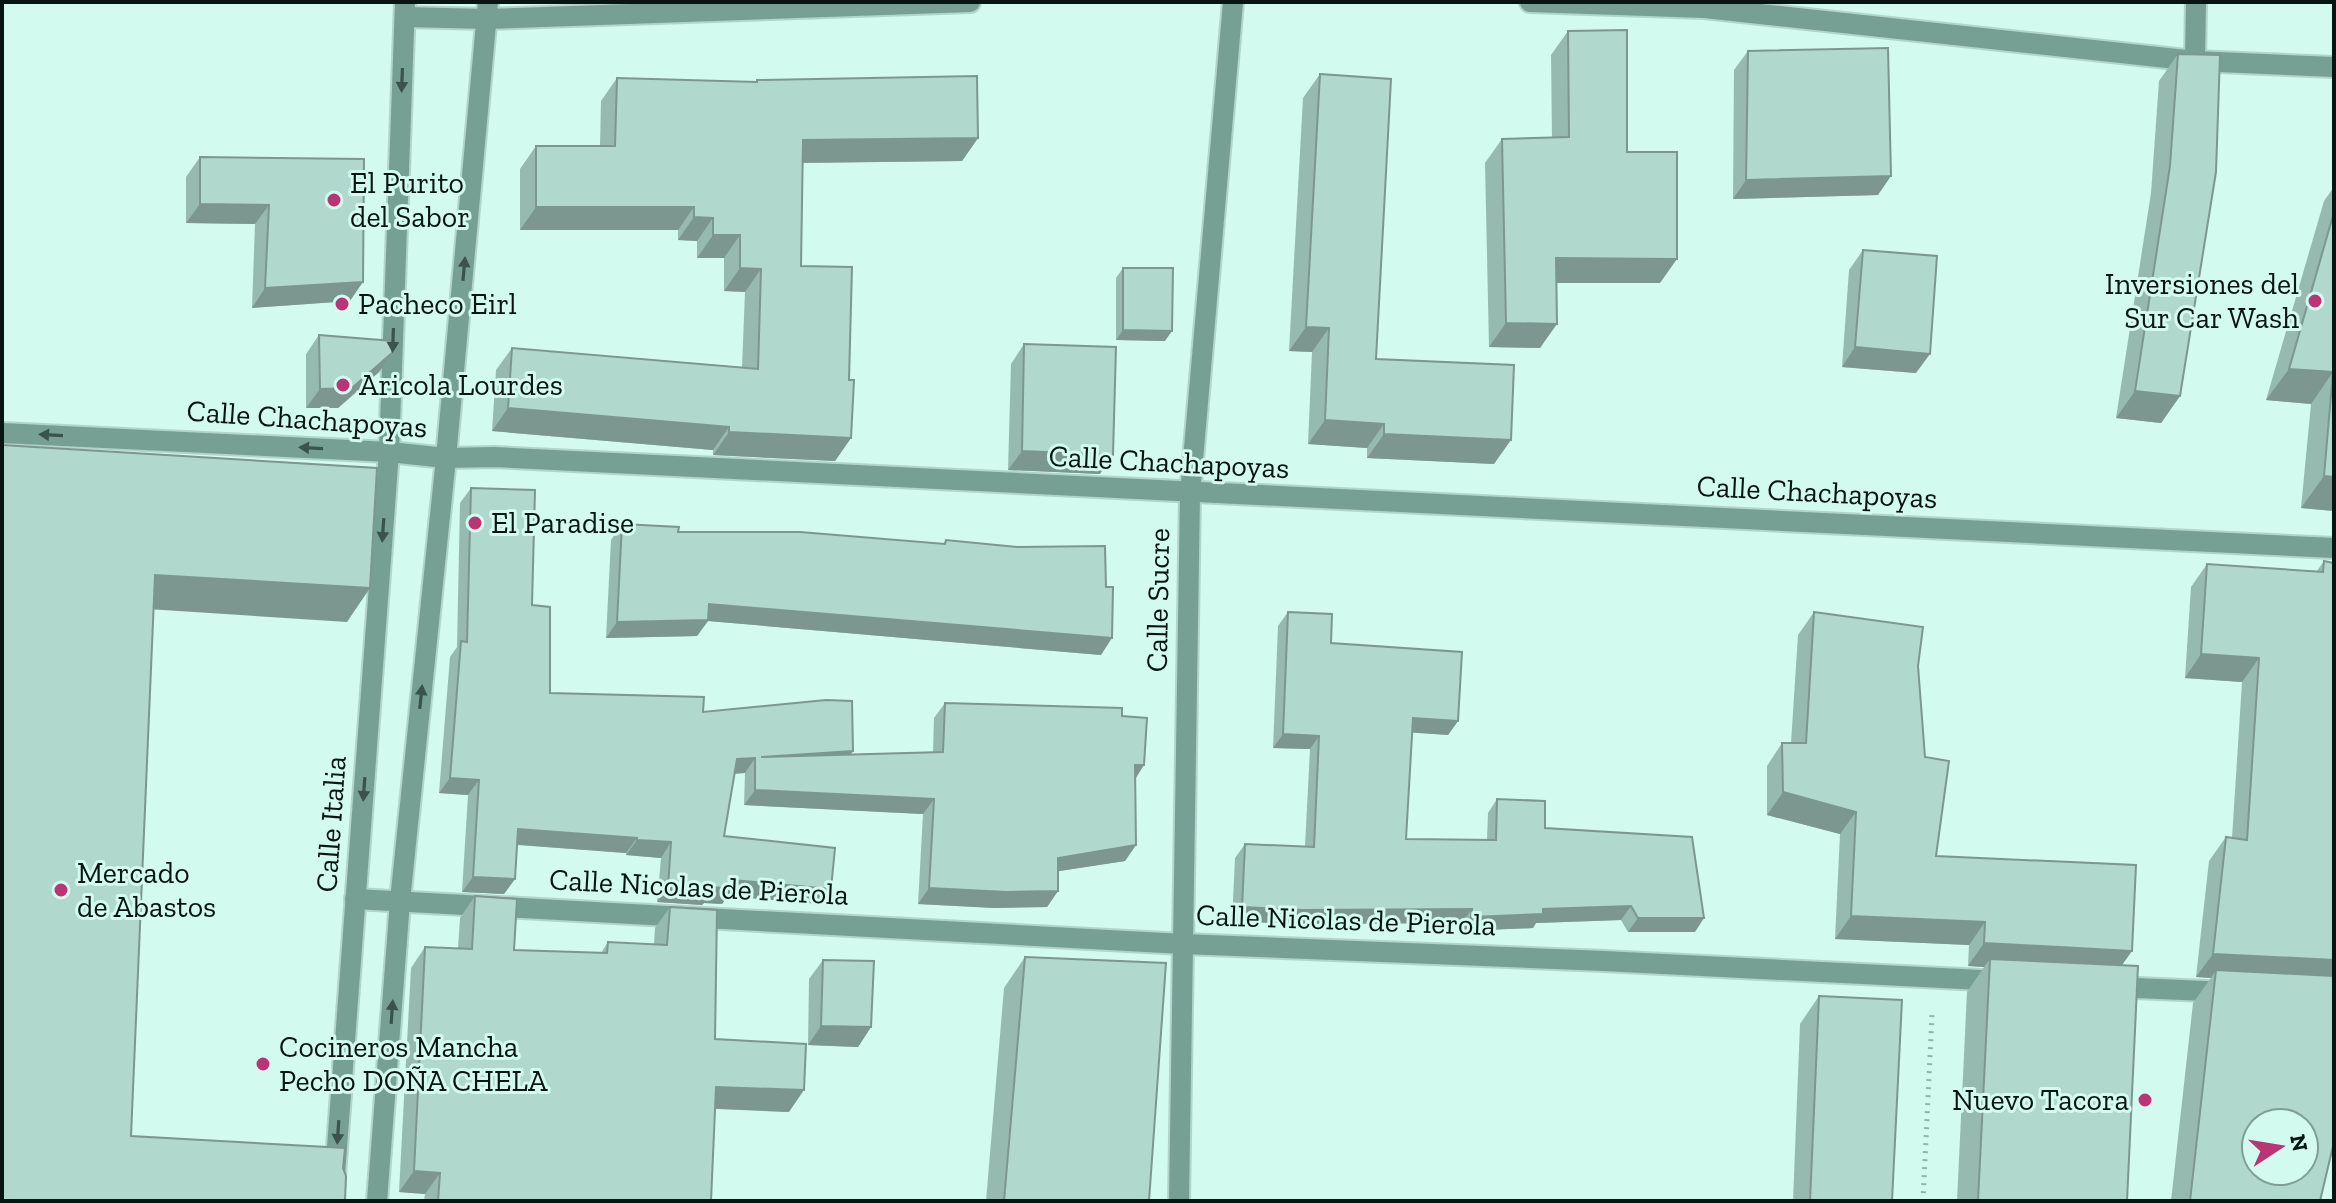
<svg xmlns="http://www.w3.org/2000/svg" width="2336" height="1203" font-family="'Zilla Slab',serif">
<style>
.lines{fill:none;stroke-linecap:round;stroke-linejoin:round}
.minor-casing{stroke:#b1d5cb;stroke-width:24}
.path{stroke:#94b4ab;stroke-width:5;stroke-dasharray:2 6;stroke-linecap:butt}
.minor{stroke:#77a095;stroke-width:20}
.wall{fill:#97bab0}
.shaded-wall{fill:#7b9790}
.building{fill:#b0d8cd;stroke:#7b9790;stroke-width:2;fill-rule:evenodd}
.oneway{fill:#39544c}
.poi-dot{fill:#bb3473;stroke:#d2faef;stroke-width:3}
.labels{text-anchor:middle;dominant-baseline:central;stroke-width:6;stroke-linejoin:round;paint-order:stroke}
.poi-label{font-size:30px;fill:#061511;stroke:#d2faef;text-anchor:start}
.street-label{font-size:30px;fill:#061511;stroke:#d2faef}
</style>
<rect width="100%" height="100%" fill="#d2faef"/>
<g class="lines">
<defs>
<g id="minor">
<polyline points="1530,2 1705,8 2195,61 2334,67"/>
<polyline points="405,17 487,19 970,2"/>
<polyline points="2195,61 2196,2"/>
<path d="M2,433l387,19 57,6 49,-1c613,32 1226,60 1839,91"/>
<polyline points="355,899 1183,944 1604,961 2001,981"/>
<polyline points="2113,987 2229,992"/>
<polyline points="333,1201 389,452 405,2"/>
<polyline points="377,1201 400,901 446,458 488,2"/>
<polyline points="1179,1201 1190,494 1233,2"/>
</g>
</defs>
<!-- minor casing -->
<use href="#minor" class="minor-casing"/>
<!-- path -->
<polyline class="path" points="1923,1201 1932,1015"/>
<!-- minor -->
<use href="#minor" class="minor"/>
</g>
<!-- wall -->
<g class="wall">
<polygon points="1568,31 1627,152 1660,283 1556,283 1540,348 1489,347 1485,163 1502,139 1552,138 1551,55"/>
<polygon points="1748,51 1878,195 1733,199 1734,70"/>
<polygon points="2178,54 2180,396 2161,423 2116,418 2151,193 2159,81"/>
<polygon points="1320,74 1376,359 1494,464 1367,458 1367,448 1308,444 1312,352 1289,351 1303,98"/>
<polygon points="617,78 755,82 757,80 978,138 962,161 802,163 801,266 849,380 851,438 835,461 713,455 713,450 492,431 496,370 512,348 742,367 745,292 724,291 724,258 697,258 697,241 678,240 678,230 520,230 520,169 536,146 600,146 601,101"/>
<polygon points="200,157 364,159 350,301 252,308 255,224 186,223 186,177"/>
<polygon points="2334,187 2334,511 2301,508 2311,404 2266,400 2324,201"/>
<polygon points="1863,250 1916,373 1842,367 1849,270"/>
<polygon points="1123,268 1165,341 1116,340 1116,278"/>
<polygon points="319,335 392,353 379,372 338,408 306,408 306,354"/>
<polygon points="1024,344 1100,474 1008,470 1011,364"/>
<polygon points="471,488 532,605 550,693 703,712 853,751 850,755 933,752 934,718 945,703 1122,716 1135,778 1136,845 1125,861 1058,871 1058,891 1047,907 995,908 918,904 923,814 744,805 745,773 734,774 724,836 831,889 820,904 728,896 722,904 704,903 702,905 657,902 661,858 626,855 626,853 517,845 515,879 504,894 462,892 468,795 439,793 450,657 457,647 460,503"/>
<polygon points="622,524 678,532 943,544 946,540 1101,655 708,621 697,636 606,638 611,540"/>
<polygon points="2324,561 2320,1201 2171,1201 2193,1003 2211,978 2196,977 2209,861 2226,837 2232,838 2242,682 2185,678 2191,587 2207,564 2317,571"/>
<polygon points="1288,612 1331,643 1458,721 1448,735 1412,732 1406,839 1487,840 1488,813 1497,799 1545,828 1695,932 1628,932 1621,920 1536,923 1533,928 1461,931 1462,923 1293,924 1232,921 1235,858 1245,844 1305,846 1310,749 1273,748 1278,626"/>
<polygon points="1814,612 1918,666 1925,757 1936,856 2132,951 2122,965 2127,1201 1957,1201 1967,992 1984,967 1968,966 1969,945 1835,939 1840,834 1767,815 1767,766 1782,743 1791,743 1798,635"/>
<polygon points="475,896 514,950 601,953 608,942 654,944 655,928 670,907 715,1039 789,1112 715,1109 711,1201 424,1201 425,1194 399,1192 411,968 425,947 458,948 460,918"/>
<polygon points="1025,957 1149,1201 986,1201 1004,988"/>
<polygon points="823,960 871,1027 858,1047 808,1045 809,979"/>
<polygon points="1819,996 1892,1201 1793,1201 1800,1024"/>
</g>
<!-- shaded-wall -->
<g class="shaded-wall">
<polygon points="978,138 962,161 787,163 803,140"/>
<polygon points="1891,176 1878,195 1733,199 1746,180"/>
<polygon points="200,204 269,205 255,224 186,223"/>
<polygon points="536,207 694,207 678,230 520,230"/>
<polygon points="694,217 713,218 697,241 678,240"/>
<polygon points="713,235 740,235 724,258 697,258"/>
<polygon points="1556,258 1677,259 1660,283 1539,283"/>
<polygon points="740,268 761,269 745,292 724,291"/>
<polygon points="363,282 350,301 252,308 265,288"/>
<polygon points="1506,323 1557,324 1540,348 1489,347"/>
<polygon points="1306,327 1329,328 1312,352 1289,351"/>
<polygon points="1123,330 1172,331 1165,341 1116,340"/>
<polygon points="1855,347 1930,354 1916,373 1842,367"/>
<polygon points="392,353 379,372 338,408 306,408 320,389"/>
<polygon points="2289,369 2333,372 2311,404 2266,400"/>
<polygon points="2135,391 2180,396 2161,423 2116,418"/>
<polygon points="508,408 729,427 713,450 492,431"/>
<polygon points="1325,420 1384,424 1367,448 1308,444"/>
<polygon points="729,432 851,438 835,461 713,455"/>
<polygon points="1384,434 1511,440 1494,464 1367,458"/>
<polygon points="1022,451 1113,455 1100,474 1008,470"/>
<polygon points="2324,476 2334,477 2334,511 2301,508"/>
<polygon points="155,575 370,588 347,622 132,608"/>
<polygon points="709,604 1112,638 1101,655 708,621 697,636 606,638 617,622"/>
<polygon points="2201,654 2259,658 2242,682 2185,678"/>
<polygon points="1413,718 1458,721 1448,735 1403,732"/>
<polygon points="1283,734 1319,736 1310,749 1273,748"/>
<polygon points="853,751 842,766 761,757"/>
<polygon points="755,758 745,773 726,774 737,759"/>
<polygon points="1135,765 1144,765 1134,781"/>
<polygon points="450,778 479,780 468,795 439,793"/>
<polygon points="755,790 934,799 923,814 744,805"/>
<polygon points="1783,792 1856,812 1840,834 1767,815"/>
<polygon points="518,829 637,838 626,853 507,844"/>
<polygon points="637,840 671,842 661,858 626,855"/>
<polygon points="1136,845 1125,861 1047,873 1058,858"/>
<polygon points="473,877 515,879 504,894 462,892"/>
<polygon points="733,880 831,889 820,904 728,896 722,904 704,903 702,905 657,902 668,887 713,887"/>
<polygon points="929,888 1058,891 1047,907 995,908 918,904"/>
<polygon points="1631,906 1621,920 1536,923 1533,928 1461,931 1471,917 1543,909"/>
<polygon points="1242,907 1472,909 1462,923 1293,924 1232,921"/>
<polygon points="1851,916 1985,922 1969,945 1835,939"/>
<polygon points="1638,918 1704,918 1695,932 1628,932"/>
<polygon points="1984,943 2132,951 2116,973 1990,959 1984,967 1968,966"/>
<polygon points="2213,954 2334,960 2334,984 2216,970 2211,978 2196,977"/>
<polygon points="821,1026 871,1027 858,1047 808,1045"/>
<polygon points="716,1087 804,1090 789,1112 701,1108"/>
<polygon points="414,1171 440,1173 425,1194 399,1192"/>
</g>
<!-- building -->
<g class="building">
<polygon points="1627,30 1627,152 1677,152 1677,259 1556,258 1557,324 1506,323 1502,139 1569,137 1568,31"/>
<polygon points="1888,48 1891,176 1746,180 1748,51"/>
<polygon points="2178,54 2220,55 2216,172 2180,396 2135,391 2170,166"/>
<polygon points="1320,74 1391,79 1376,359 1514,365 1511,440 1384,434 1384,424 1325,420 1329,328 1306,327"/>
<polygon points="977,76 978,138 803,140 801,266 852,267 849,380 854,380 851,438 729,432 729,427 508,408 512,348 758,369 761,269 740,268 740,235 713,235 713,218 694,217 694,207 536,207 536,146 615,146 617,78 757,82 757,80"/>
<polygon points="200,157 364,159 363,282 265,288 269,205 200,204"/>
<polygon points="2334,212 2334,477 2324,476 2333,372 2289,369"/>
<polygon points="1863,250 1937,256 1930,354 1855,347"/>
<polygon points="1123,268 1173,268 1172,331 1123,330"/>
<polygon points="319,335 393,341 392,353 352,388 320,389"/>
<polygon points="1024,344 1116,347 1113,455 1022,451"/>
<polygon points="2,445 377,468 370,588 155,575 131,1136 345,1148 343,1168 346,1176 345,1201 2,1201"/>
<polygon points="471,488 535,490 532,605 550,607 550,693 704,697 703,712 826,700 852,701 853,751 761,757 943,752 945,703 1122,708 1122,716 1147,718 1144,765 1135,765 1136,845 1058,858 1058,891 1006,892 929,888 934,799 755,790 755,758 737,759 724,836 835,848 831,889 733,880 733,889 713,887 713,890 668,887 671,842 637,840 637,838 518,829 515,879 473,877 479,780 450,778 461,641 467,642"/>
<polygon points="622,524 679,527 678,532 800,532 945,544 946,540 1017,547 1105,546 1106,587 1113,587 1112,638 709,604 708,620 617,622"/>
<polygon points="2324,561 2334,563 2334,960 2213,954 2226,837 2247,840 2259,658 2201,654 2207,564 2323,572"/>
<polygon points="1288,612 1332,614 1331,643 1462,652 1458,721 1413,718 1406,839 1496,840 1497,799 1545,801 1545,828 1692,837 1704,918 1638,918 1631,906 1543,909 1543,914 1471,917 1472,909 1302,910 1242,907 1245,844 1314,847 1319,736 1283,734"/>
<polygon points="1814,612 1923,627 1918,666 1925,757 1949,761 1936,856 2136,865 2132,951 1984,943 1985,922 1851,916 1856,812 1783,792 1782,743 1806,743"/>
<polygon points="475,896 517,899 514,950 607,953 608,942 667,945 670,907 717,910 715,1039 806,1044 804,1090 716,1087 711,1201 438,1201 440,1173 414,1171 425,947 472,949"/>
<polygon points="1025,957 1166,963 1149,1201 1004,1201"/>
<polygon points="1990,959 2138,966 2127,1201 1978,1201"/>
<polygon points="823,960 874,961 871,1027 821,1026"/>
<path d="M2216,970l118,6v166l-14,59h-130zM2256,1123h48v48h-48z"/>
<polygon points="1819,996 1902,1000 1892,1201 1810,1201"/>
</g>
<!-- one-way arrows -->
<defs><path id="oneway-solid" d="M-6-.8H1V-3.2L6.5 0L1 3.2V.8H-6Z" transform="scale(2)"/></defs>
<g class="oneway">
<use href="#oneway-solid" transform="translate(402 80) rotate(92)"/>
<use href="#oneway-solid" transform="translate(464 269) rotate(-85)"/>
<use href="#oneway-solid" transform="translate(393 340) rotate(92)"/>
<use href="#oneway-solid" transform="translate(51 435) rotate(-177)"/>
<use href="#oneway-solid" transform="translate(311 448) rotate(-177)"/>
<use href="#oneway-solid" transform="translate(383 530) rotate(94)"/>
<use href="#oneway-solid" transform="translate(421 697) rotate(-84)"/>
<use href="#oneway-solid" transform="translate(364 789) rotate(94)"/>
<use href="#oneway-solid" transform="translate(392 1012) rotate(-86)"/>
<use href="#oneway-solid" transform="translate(338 1132) rotate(94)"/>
</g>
<!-- markers -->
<g class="poi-dot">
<circle cx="334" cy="200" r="8"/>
<circle cx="2315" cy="301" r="8"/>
<circle cx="342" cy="304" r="8"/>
<circle cx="343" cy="385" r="8"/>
<circle cx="475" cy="523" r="8"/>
<circle cx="61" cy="890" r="8"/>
<circle cx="263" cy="1064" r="8"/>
<circle cx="2145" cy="1100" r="8"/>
</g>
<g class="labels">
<!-- poi labels -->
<g class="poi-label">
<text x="350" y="183">El Purito<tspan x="350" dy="34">del Sabor</tspan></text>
<text x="2299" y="284" text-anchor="end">Inversiones del<tspan x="2299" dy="34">Sur Car Wash</tspan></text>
<text x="358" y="304">Pacheco Eirl</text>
<text x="359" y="385">Aricola Lourdes</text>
<text x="491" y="523">El Paradise</text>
<text x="77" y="873">Mercado<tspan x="77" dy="34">de Abastos</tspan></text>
<text x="279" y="1047">Cocineros Mancha<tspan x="279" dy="34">Pecho DOÑA CHELA</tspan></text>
<text x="2129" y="1100" text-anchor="end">Nuevo Tacora</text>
</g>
<!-- street labels -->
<g class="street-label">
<text transform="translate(307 419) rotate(4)">Calle Chachapoyas</text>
<text transform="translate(1169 462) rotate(3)">Calle Chachapoyas</text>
<text transform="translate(1817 492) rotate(3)">Calle Chachapoyas</text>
<text transform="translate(1158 600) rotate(-89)">Calle Sucre</text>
<text transform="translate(331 824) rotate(-86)">Calle Italia</text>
<text transform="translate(699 887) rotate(3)">Calle Nicolas de Pierola</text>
<text transform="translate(1346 920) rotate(2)">Calle Nicolas de Pierola</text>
</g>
</g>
<!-- border -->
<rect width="2336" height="1203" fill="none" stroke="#061511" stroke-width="8"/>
<!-- north arrow -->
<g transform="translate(2280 1147) rotate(78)"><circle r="38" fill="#d2faef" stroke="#809e96" stroke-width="2"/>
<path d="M0-6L14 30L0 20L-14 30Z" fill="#bb3473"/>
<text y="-12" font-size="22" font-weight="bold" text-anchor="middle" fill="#061511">N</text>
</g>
</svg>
